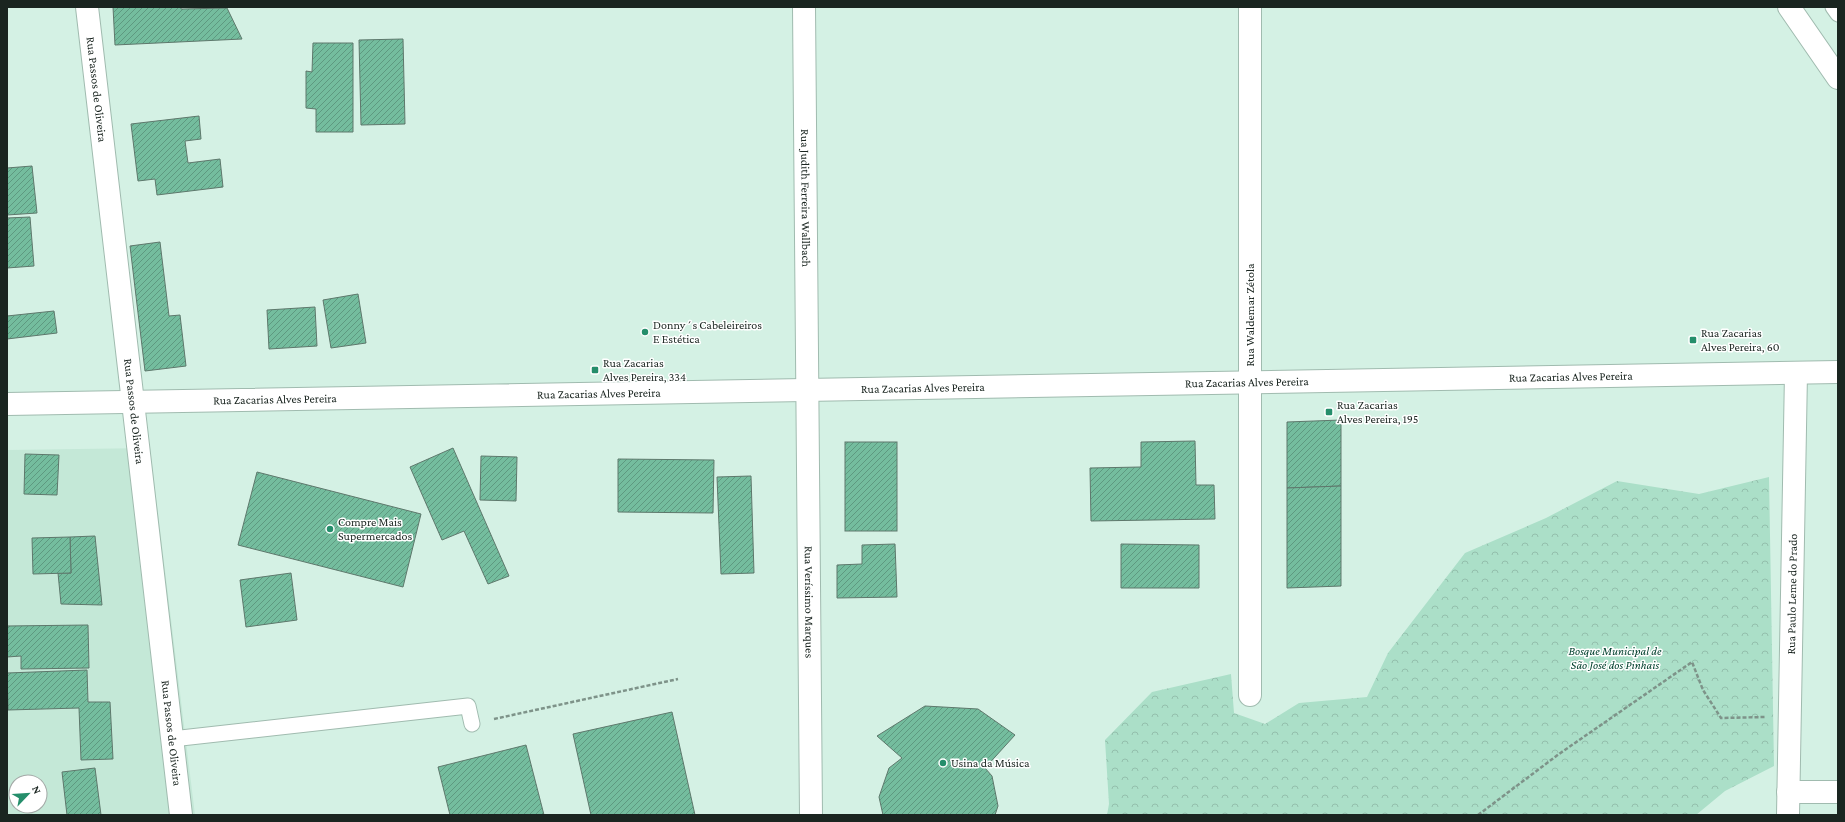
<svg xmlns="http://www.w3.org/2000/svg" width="1845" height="822" font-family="'Crimson Pro',serif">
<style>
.built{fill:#c4e8d7;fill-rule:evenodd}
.forest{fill:url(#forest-crowns)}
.building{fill:url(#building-hatch);stroke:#5e786c}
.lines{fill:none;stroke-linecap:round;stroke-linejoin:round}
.service-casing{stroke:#a0bbaf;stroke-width:17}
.minor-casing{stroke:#a0bbaf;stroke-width:24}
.secondary-casing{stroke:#a0bbaf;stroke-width:24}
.primary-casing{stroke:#a0bbaf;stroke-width:24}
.path{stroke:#7e9389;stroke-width:2.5;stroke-dasharray:4 2;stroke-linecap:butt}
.service{stroke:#fff;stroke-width:15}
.minor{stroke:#fff;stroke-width:22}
.secondary{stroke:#fff;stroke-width:22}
.primary{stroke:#fff;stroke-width:22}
.poi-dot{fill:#258e6b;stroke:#fff;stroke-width:1.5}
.labels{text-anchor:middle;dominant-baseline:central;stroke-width:3;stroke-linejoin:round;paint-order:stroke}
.street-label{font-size:12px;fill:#1a2520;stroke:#fff}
.poi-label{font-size:12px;fill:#1a2520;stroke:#fff;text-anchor:start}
.park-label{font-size:12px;font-style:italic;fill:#00402d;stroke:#fff}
</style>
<defs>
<pattern id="forest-crowns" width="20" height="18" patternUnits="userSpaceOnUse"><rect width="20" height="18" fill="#abdfc8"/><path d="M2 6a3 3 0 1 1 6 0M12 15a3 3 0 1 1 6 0" fill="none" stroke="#93bfac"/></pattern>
<pattern id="building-hatch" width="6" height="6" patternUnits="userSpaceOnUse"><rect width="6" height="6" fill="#74bd9e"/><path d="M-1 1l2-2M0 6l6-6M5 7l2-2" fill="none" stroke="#5e9980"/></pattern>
</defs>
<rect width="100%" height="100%" fill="#d4f1e4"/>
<!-- built -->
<path class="built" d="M150,448l45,367h-188v-365zM16,782h24v24h-24z"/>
<!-- forest -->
<polygon class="forest" points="1769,477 1774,766 1725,791 1696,815 1107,815 1109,804 1105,740 1152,692 1231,674 1234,713 1265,724 1299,703 1367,697 1388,653 1465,553 1546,518 1617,481 1699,494"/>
<!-- building -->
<g class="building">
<polygon points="113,7 181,7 181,9 227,8 242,39 115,45"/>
<polygon points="403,39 405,124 361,125 359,40"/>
<polygon points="313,43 353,43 353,132 316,132 316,109 306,108 306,71 312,72"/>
<polygon points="199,116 201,139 185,141 188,163 220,159 223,187 157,195 155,179 138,181 131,124"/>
<polygon points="32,166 37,213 7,215 7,168"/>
<polygon points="30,217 34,266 7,268 7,218"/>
<polygon points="160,242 169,316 180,315 186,366 145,371 130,246"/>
<polygon points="358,294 366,343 331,348 323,300"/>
<polygon points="315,307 317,346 269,349 267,310"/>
<polygon points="54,311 57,333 7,339 7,316"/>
<polygon points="1341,420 1341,486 1287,488 1287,422"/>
<polygon points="1195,441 1196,485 1214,485 1215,519 1091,521 1090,468 1141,467 1141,442"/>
<rect x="845" y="442" width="52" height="89"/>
<polygon points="453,448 509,576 488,584 464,531 442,540 410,467"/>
<polygon points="25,454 59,455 57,495 24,494"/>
<polygon points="481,456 517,457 516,501 480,500"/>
<polygon points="618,459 714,460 713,513 618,512"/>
<polygon points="257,472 421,514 403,587 238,545"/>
<polygon points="751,476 754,573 721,574 717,477"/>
<polygon points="1341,486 1341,586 1287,588 1287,488"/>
<polygon points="95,536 102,605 61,604 58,573 71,573 70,537"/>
<polygon points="70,537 71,573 33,574 32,538"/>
<polygon points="895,544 897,597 837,598 837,565 862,564 862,545"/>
<polygon points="1121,544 1199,545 1199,588 1121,588"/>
<polygon points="291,573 297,620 246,627 240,580"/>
<polygon points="88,625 89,668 21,669 21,656 7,657 7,626"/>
<polygon points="87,670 88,702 110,702 113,759 81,760 79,708 8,710 7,673"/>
<polygon points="925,706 978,709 1015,735 985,768 992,776 998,806 995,815 883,815 879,797 889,768 902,758 877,736"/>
<polygon points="672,712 695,815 591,815 573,734"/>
<polygon points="526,745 544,815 450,815 438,767"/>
<polygon points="95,768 101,815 67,815 62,772"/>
</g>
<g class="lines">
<defs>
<g id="service">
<polyline points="1833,7 1838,14"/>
<polyline points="172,739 468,706 472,724"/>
</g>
<g id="minor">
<polyline points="1250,695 1250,7"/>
<polyline points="1788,792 1838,792"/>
<path id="s1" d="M1788,815l8,-442"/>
</g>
<g id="secondary">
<path id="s2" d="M87,7l94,808"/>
<path id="s3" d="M804,7l7,808"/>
<path id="s4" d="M7,404l1831,-32"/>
</g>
<polyline id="primary" points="1789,7 1838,78"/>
</defs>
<!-- service casing -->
<use href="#service" class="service-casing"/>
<!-- minor casing -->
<use href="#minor" class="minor-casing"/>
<!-- secondary casing -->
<use href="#secondary" class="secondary-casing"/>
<!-- primary casing -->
<use href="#primary" class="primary-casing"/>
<!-- path -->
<g class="path">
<polyline points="494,719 678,679"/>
<polyline points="1478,815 1559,754 1692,662 1703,690 1721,718 1765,717"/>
</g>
<!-- service -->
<use href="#service" class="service"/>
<!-- minor -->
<use href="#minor" class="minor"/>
<!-- secondary -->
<use href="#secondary" class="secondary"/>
<!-- primary -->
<use href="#primary" class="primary"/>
</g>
<!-- markers -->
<g class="poi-dot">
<circle cx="645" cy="332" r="4"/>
<rect x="1689" y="336" width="8" height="8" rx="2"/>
<rect x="591" y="366" width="8" height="8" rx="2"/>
<rect x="1325" y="408" width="8" height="8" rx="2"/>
<circle cx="330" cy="529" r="4"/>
<circle cx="943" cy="763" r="4"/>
</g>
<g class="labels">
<!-- street labels -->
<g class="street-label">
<text stroke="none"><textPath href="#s2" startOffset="83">Rua Passos de Oliveira</textPath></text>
<text stroke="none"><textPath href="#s3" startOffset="191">Rua Judith Ferreira Wallbach</textPath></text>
<text transform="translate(1250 315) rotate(-90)">Rua Waldemar Zétola</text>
<text stroke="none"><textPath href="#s4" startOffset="1564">Rua Zacarias Alves Pereira</textPath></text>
<text stroke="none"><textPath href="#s4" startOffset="1240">Rua Zacarias Alves Pereira</textPath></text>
<text stroke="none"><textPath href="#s4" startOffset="916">Rua Zacarias Alves Pereira</textPath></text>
<text stroke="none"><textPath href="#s4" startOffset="592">Rua Zacarias Alves Pereira</textPath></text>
<text stroke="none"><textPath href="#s4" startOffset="268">Rua Zacarias Alves Pereira</textPath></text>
<text stroke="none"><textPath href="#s2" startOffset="407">Rua Passos de Oliveira</textPath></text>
<text stroke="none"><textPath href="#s1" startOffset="221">Rua Paulo Leme do Prado</textPath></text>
<text stroke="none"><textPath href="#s3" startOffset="595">Rua Veríssimo Marques</textPath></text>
<text stroke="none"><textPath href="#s2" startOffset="731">Rua Passos de Oliveira</textPath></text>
</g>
<!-- poi labels -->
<g class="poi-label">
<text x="653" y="325">Donny´s Cabeleireiros<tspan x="653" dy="14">E Estética</tspan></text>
<text x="1701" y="333">Rua Zacarias<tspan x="1701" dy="14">Alves Pereira, 60</tspan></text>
<text x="603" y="363">Rua Zacarias<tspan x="603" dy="14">Alves Pereira, 334</tspan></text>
<text x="1337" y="405">Rua Zacarias<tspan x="1337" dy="14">Alves Pereira, 195</tspan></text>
<text x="338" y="522">Compre Mais<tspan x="338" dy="14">Supermercados</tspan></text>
<text x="951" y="763">Usina da Música</text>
</g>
<!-- park labels -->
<g class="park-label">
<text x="1615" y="651">Bosque Municipal de<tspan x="1615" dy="14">São José dos Pinhais</tspan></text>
</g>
</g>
<!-- border -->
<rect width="1845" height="822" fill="none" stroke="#1a2520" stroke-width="16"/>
<!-- north arrow -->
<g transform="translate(28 794) rotate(65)"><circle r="19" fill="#ffffff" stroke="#a3a8a6"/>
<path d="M0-3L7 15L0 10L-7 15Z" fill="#258e6b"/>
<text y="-6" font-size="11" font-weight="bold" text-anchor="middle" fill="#1a2520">N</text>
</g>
</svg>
